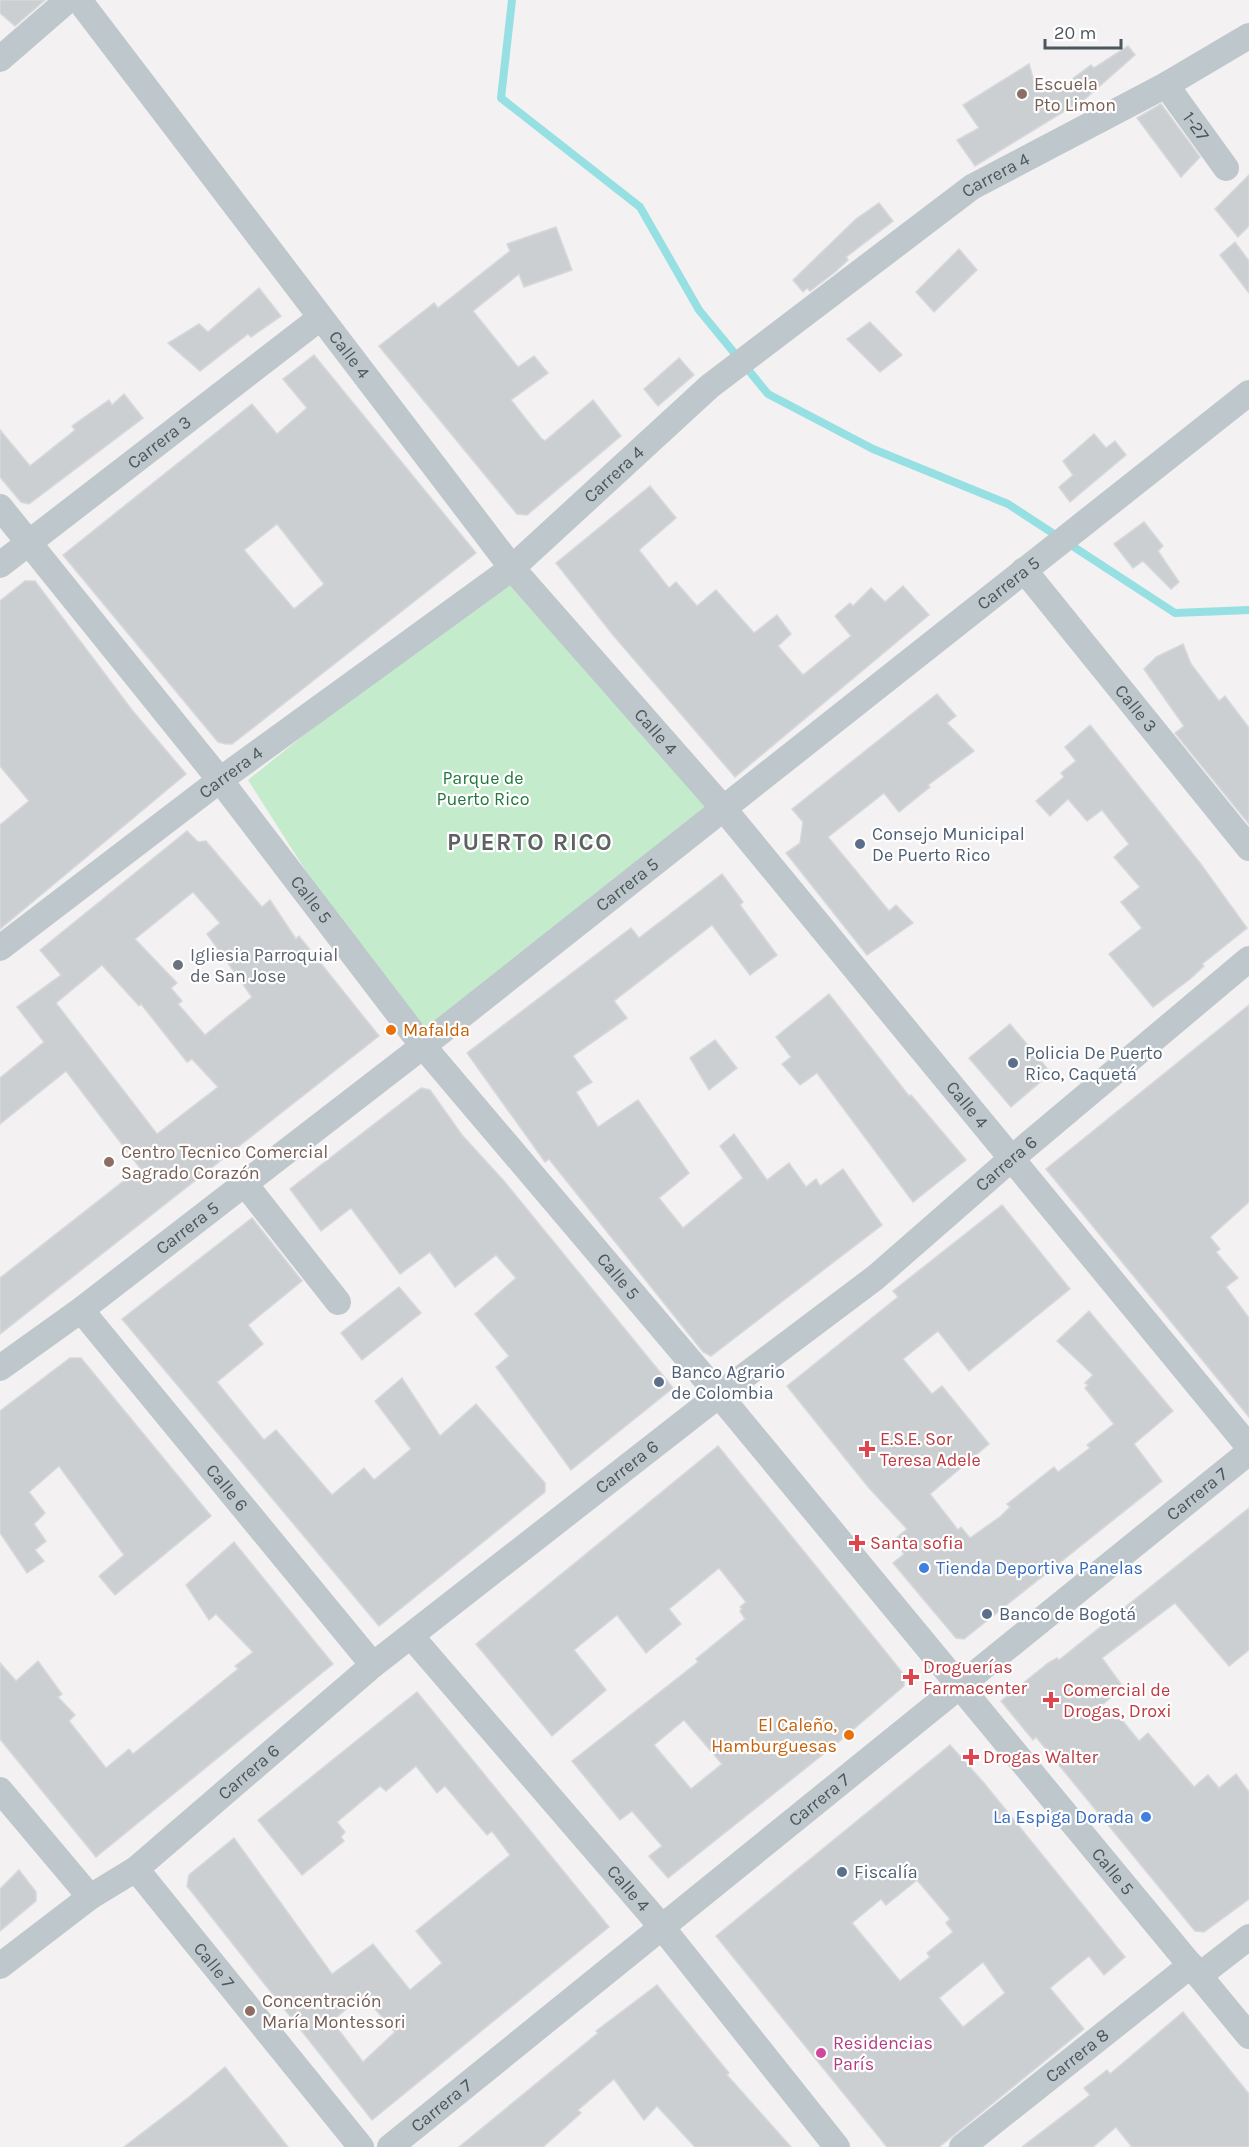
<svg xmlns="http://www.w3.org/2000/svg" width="1249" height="2147" font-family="Karla,sans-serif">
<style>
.green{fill:#c5ebcd}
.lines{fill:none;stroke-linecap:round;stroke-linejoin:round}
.stream{stroke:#96e0e3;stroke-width:8}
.building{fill:#cbcfd2;stroke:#d6d8db;stroke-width:1.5;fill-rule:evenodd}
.minor{stroke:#bec7cc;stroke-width:26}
.education-dot{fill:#8d6e63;stroke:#fff;stroke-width:2}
.service-dot{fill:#5c6f8a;stroke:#fff;stroke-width:2}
.worship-dot{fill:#6b7280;stroke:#fff;stroke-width:2}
.food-dot{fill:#e8710a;stroke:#fff;stroke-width:2}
.health-dot{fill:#e0444e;stroke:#fff;stroke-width:2}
.shop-dot{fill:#3f7fe0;stroke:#fff;stroke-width:2}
.hotel-dot{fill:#d1479c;stroke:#fff;stroke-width:2}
.labels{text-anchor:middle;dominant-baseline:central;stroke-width:4.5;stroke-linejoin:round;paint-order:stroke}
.education-label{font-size:18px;fill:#785e54;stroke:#fff;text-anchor:start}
.street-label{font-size:18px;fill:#4b575c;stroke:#fff}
.park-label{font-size:18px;fill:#22773e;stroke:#fff}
.service-label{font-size:18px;fill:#4e5e75;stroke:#fff;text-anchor:start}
.worship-label{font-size:18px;fill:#5b616d;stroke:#fff;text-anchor:start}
.food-label{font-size:18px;fill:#c56008;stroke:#fff;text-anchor:start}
.health-label{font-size:18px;fill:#be3a42;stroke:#fff;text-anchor:start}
.shop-label{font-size:18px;fill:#366cbe;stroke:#fff;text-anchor:start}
.hotel-label{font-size:18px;fill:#b23c85;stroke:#fff;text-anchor:start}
.district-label{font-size:24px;font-weight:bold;letter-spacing:1.5px;fill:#5e6265;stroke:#fff}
</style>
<rect width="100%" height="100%" fill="#f3f1f1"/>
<!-- green -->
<polygon class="green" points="512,568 714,805 425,1029 318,890 248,780"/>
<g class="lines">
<!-- stream -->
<polyline class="stream" points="512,0 501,98 640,207 699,310 768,394 873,449 1008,504 1175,613 1249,610"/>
</g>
<!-- building -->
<g class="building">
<polygon points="0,0 45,0 15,26 0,13"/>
<polygon points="1128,46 1135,55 1077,106 1076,104 975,166 957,140 979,128 963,105 1029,64 1034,81 1060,88 1091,65 1094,68"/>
<polygon points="1161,104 1200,157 1181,177 1137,118"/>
<polygon points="1249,175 1249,226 1238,237 1215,209"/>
<polygon points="879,203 893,221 846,257 848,260 835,272 810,291 807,288 803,292 793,280 856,219"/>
<polygon points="556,227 572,270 524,287 519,274 473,311 518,367 534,356 548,373 511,400 541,438 545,441 593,400 621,436 527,515 517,514 379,346 434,303 438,308 510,251 507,244"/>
<polygon points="1235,242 1249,261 1249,293 1220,255"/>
<polygon points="959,249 977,270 934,312 916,292"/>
<polygon points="259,288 281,316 251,337 248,334 200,371 168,343 199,324 208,332"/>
<polygon points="870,322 902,355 880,372 847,339"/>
<path d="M314,355l162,198 -222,174 -22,17h-6l-8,-2 -155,-187 189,-151 25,30 30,-26 -24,-29zM277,524l47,60 -30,25 -50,-59z"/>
<polygon points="679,358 694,375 658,406 644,389"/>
<polygon points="124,394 143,418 29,504 21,502 0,477 0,430 30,466 75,430 72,426 109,400 112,405"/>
<polygon points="1094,434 1106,448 1115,441 1126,455 1070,502 1059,487 1073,475 1063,461"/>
<polygon points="650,486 676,518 639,550 669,588 676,582 697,606 716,590 754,633 777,615 791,634 778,646 803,675 851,636 835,616 850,603 853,606 871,588 885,602 903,586 929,615 735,777 613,635 556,563"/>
<polygon points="1144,522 1163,546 1158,551 1179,582 1171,589 1143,561 1133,568 1114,544"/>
<polygon points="25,581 35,581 132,710 186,774 0,929 0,825 29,801 0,766 0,601"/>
<polygon points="1183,644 1191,664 1219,701 1225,696 1249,728 1249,824 1175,733 1184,726 1144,669 1156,657"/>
<polygon points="937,694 956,716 947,723 974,751 928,785 930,787 899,812 884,793 828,837 889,911 896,905 913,923 867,955 786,853 800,843 803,822 792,809"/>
<polygon points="1090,725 1200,863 1247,928 1202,964 1204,966 1190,979 1153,1007 1109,954 1142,928 1121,902 1140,887 1114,857 1129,844 1102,810 1087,821 1068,799 1050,816 1036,801 1064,777 1061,773 1076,761 1065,747"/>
<path d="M187,831l11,11 8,-1 56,66 8,-7 26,39 3,-3 80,100 -379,298v-56l140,-110 -74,-97 -66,53v-46l44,-36 -27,-35 44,-32 -21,-25zM193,892l27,31 -13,11 45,63 -47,38 -27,-31 4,-3 -11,-13 6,-5 -42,-44zM102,965l37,41 2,-2 46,58 5,-3 26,28 -61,47 -101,-131z"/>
<polygon points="722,874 743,902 740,905 777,955 750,975 712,925 614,1001 627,1018 573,1056 592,1082 576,1092 598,1127 638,1100 689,1173 659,1198 683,1228 743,1178 720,1146 734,1134 767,1180 789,1163 806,1187 816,1179 820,1186 843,1169 882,1225 711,1356 703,1352 549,1159 545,1162 467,1053 631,928 639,938"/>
<polygon points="829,994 909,1096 911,1095 966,1160 913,1202 817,1073 800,1085 782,1064 791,1057 776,1037"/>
<polygon points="1249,1005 1249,1202 1210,1237 1220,1249 1216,1252 1238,1278 1226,1287 1249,1318 1249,1417 1046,1169"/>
<polygon points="1010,1024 1051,1073 1011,1107 969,1058"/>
<polygon points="715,1040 737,1068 709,1090 690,1058"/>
<polygon points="421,1088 430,1090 462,1135 504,1181 673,1388 571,1470 496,1367 509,1356 475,1314 516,1278 496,1255 455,1287 430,1252 400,1274 351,1208 321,1231 290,1189"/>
<polygon points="1002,1205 1070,1289 969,1371 938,1331 903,1359 932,1394 942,1386 989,1444 930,1494 958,1530 961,1527 970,1538 1001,1516 1010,1507 1007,1504 1054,1467 1058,1472 1090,1448 1087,1445 1114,1424 1085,1388 1088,1385 1085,1383 1093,1375 1057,1341 1089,1311 1173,1411 1134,1444 1162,1481 964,1639 956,1638 893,1563 904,1554 894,1540 907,1529 869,1488 787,1386 898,1297 893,1291"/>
<polygon points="252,1218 302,1281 248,1325 263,1344 217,1382 264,1440 276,1430 332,1495 364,1468 374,1480 411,1449 375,1401 402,1378 440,1436 476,1404 545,1483 545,1492 379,1626 122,1319"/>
<polygon points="399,1287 421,1313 362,1360 341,1333"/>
<polygon points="70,1358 81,1358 211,1516 115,1595 99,1576 124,1555 59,1466 29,1492 45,1513 34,1524 46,1541 35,1550 44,1561 27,1573 0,1533 0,1411"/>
<path d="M718,1446l167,205 20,25 -1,5v5l-63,54 -173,138 -19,-22 13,-10 -30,-35 -12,9 -48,-59 126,-99 -2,-3 49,-40 -5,-8 2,-2 -2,-2 6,-5 -27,-34 -50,41 12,15 -35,29 -29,-38 -43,35 32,40 -54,46 -76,-92zM684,1720l38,44 -31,25 -37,-44z"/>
<polygon points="1249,1508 1249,1650 1229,1666 1175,1603 1102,1658 1123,1687 1094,1712 1118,1715 1139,1741 1148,1733 1194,1787 1208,1775 1219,1788 1236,1774 1249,1792 1249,1899 1204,1932 1195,1931 1036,1737 1033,1740 1001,1701 1048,1663 1057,1658 1059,1660"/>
<polygon points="234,1542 333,1664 96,1857 0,1739 0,1663 16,1681 38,1661 62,1694 58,1697 75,1715 69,1721 106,1768 129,1749 133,1754 238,1669 235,1666 253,1652 216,1614 209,1620 186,1585"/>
<path d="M417,1692l192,235 -237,193 -185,-234 2,-11 45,-37 98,136 41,-30 37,46 32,-27 -26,-32 94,-76 -18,-24 -5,4 -42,-49 -8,7 -21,-27 -30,25 -6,-5 -43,36 8,10 -4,5 3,4 -42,34 -44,-55zM363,1995l32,37 -32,30 -31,-41z"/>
<path d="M950,1745l34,38 141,174 -21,18 -15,-19 -39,32 34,41 -145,118h-52l-171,-211zM917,1880l33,39 -4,4 7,9 -26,21 3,4 -30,24 -48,-58 29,-24 5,6zM983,1962l22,31 -42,34 -24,-29z"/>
<polygon points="19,1870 36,1892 36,1901 0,1931 0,1889"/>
<polygon points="657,1985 729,2073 727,2075 791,2147 695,2147 657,2106 644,2120 614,2079 578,2110 581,2113 543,2147 459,2147 598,2033 596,2031"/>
<polygon points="1183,2012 1249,2094 1249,2147 1132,2147 1116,2127 1093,2147 1022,2147 1090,2095 1084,2088 1107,2070 1110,2074"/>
<polygon points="225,2067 288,2147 124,2147 189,2097"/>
</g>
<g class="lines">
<!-- minor -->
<g class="minor">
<path id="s1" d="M79,0l433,568 211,240 526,639"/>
<polyline points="0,59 68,0"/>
<path id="s2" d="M1166,85l60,83"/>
<path id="s3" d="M0,507l220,273 203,266 296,349 530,641"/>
<path id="s4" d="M0,565l320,-247"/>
<path id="s5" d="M1024,570l225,278"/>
<path id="s6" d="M0,948l220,-168 292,-212 198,-182 262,-199 194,-102 83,-49"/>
<polyline points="245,1184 338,1302"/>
<path id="s7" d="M81,1310l292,355"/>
<path id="s8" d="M0,1368l81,-58 342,-264 826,-653"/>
<path id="s9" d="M411,1636l250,290 176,221"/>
<polyline points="0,1790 90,1897"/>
<path id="s10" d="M136,1869l225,278"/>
<path id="s11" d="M0,1966l90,-69 46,-28 237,-204 346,-270 157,-118 135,-118 238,-200"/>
<polyline points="1200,1975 1249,1937"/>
<path id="s12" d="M390,2147l859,-695"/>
<path id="s13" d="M962,2147l229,-182"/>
</g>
</g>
<!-- markers -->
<g class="education-dot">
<circle cx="1022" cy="94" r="6"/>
<circle cx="109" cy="1162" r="6"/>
<circle cx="250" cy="2011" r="6"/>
</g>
<g class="service-dot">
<circle cx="860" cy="844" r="6"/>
<circle cx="1013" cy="1063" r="6"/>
<circle cx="659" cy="1382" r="6"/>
<circle cx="987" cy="1614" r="6"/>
<circle cx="842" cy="1872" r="6"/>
</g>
<circle class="worship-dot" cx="178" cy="965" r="6"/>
<g class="food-dot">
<circle cx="391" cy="1030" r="6"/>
<circle cx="849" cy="1735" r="6"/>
</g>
<g class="health-dot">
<path d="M864 1440h6v6h6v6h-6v6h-6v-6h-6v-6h6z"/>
<path d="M854 1534h6v6h6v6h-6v6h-6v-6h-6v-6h6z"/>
<path d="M908 1668h6v6h6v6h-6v6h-6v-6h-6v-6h6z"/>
<path d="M1048 1691h6v6h6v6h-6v6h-6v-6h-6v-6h6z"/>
<path d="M968 1748h6v6h6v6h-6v6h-6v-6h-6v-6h6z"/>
</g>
<g class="shop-dot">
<circle cx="924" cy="1568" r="6"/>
<circle cx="1146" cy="1817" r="6"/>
</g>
<circle class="hotel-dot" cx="821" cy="2053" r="6"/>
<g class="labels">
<!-- education labels -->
<g class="education-label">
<text x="1034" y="84">Escuela<tspan x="1034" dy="21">Pto Limon</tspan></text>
<text x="121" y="1152">Centro Tecnico Comercial<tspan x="121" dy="21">Sagrado Corazón</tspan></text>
<text x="262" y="2001">Concentración<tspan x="262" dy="21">María Montessori</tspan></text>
</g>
<!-- street labels -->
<g class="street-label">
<text stroke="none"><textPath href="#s2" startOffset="51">1-27</textPath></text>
<text stroke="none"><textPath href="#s6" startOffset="1262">Carrera 4</textPath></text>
<text stroke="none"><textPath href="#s1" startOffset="446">Calle 4</textPath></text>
<text stroke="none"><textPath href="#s4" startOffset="201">Carrera 3</textPath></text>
<text stroke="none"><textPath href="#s6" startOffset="776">Carrera 4</textPath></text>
<text stroke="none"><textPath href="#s8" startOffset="1278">Carrera 5</textPath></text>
<text stroke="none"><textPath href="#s5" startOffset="178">Calle 3</textPath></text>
<text stroke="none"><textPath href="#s1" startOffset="932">Calle 4</textPath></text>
<text stroke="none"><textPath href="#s6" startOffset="290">Carrera 4</textPath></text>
<text stroke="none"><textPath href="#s8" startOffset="792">Carrera 5</textPath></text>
<text stroke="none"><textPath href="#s3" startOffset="501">Calle 5</textPath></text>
<text stroke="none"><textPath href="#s1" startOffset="1418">Calle 4</textPath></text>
<text stroke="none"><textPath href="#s11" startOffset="1288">Carrera 6</textPath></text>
<text stroke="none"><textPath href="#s8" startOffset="234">Carrera 5</textPath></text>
<text stroke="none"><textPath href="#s3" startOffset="987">Calle 5</textPath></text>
<text stroke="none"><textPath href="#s11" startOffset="802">Carrera 6</textPath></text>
<text stroke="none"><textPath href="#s7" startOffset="230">Calle 6</textPath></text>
<text stroke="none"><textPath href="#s12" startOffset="1038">Carrera 7</textPath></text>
<text stroke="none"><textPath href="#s11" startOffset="316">Carrera 6</textPath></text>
<text stroke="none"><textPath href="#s12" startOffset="552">Carrera 7</textPath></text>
<text stroke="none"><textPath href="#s3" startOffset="1761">Calle 5</textPath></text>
<text stroke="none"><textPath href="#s9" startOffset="333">Calle 4</textPath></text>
<text stroke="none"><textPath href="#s10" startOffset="124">Calle 7</textPath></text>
<text stroke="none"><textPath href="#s13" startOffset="147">Carrera 8</textPath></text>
<text stroke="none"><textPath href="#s12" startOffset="66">Carrera 7</textPath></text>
</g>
<!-- park labels -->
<g class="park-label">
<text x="483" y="778">Parque de<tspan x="483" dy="21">Puerto Rico</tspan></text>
</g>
<!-- service labels -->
<g class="service-label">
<text x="872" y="834">Consejo Municipal<tspan x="872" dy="21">De Puerto Rico</tspan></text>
<text x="1025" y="1053">Policia De Puerto<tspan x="1025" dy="21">Rico, Caquetá</tspan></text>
<text x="671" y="1372">Banco Agrario<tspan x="671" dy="21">de Colombia</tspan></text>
<text x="999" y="1614">Banco de Bogotá</text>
<text x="854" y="1872">Fiscalía</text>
</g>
<!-- worship labels -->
<g class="worship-label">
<text x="190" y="955">Igliesia Parroquial<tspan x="190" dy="21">de San Jose</tspan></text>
</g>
<!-- food labels -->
<g class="food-label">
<text x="403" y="1030">Mafalda</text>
<text x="837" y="1725" text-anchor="end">El Caleño,<tspan x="837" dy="21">Hamburguesas</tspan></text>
</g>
<!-- health labels -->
<g class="health-label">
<text x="880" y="1439">E.S.E. Sor<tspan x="880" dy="21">Teresa Adele</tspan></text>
<text x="870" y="1543">Santa sofia</text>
<text x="923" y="1667">Droguerías<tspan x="923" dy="21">Farmacenter</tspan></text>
<text x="1063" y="1690">Comercial de<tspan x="1063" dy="21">Drogas, Droxi</tspan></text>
<text x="983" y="1757">Drogas Walter</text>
</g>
<!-- shop labels -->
<g class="shop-label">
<text x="936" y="1568">Tienda Deportiva Panelas</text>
<text x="1134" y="1817" text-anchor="end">La Espiga Dorada</text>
</g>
<!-- hotel labels -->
<g class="hotel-label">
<text x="833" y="2043">Residencias<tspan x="833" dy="21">París</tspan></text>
</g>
<!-- district labels -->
<g class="district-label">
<text x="530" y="842">PUERTO RICO</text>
</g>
</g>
<!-- scale -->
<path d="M1045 39v9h76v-9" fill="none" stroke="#4b575c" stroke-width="3"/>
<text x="1054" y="39" font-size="18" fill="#4b575c" stroke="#ffffff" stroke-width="4.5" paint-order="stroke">20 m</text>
</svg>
